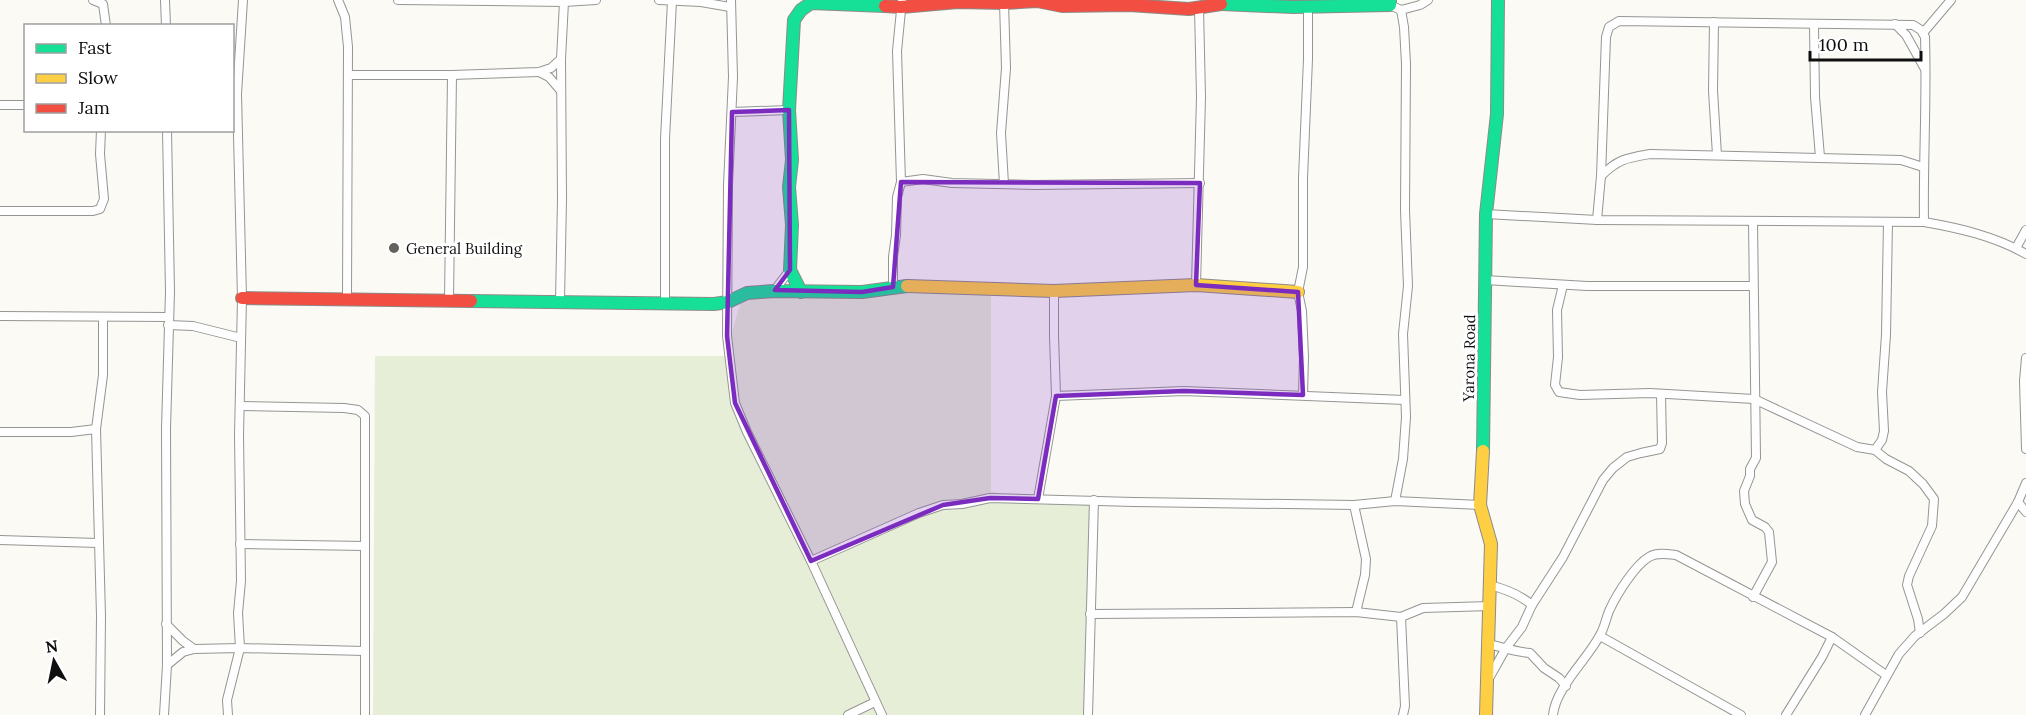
<svg xmlns="http://www.w3.org/2000/svg" width="2026" height="715" font-family="Lora,serif">
<style>
.green{fill:#e6eed8}
.lines{fill:none;stroke-linecap:round;stroke-linejoin:round}
.street-casing{stroke:#959593;stroke-width:10}
.fast-casing{stroke:#8c8b89;stroke-width:14}
.slow-casing{stroke:#8c8b89;stroke-width:14}
.jam-casing{stroke:#8c8b89;stroke-width:14}
.street{stroke:#fefefe;stroke-width:8}
.fast{stroke:#16e098;stroke-width:12}
.slow{stroke:#ffcf43;stroke-width:12}
.jam{stroke:#f24e42;stroke-width:12}
.marked{fill:#7b2cbf;fill-opacity:0.2;stroke:#7b2cbf;stroke-width:4.5;stroke-linejoin:round}
.poi-dot{fill:#626160;stroke:#fff;stroke-width:2}
.labels{text-anchor:middle;dominant-baseline:central;stroke-width:6;stroke-linejoin:round;paint-order:stroke}
.poi-label{font-size:15px;fill:#0f0f0f;stroke:#fff;text-anchor:start}
.street-label{font-size:15px;fill:#0f0f0f;stroke:#fff}
</style>
<rect width="100%" height="100%" fill="#fbfaf5"/>
<!-- green -->
<polygon class="green" points="744,291 991,293 991,492 1089,503 1091,715 373,715 375,356 725,356"/>
<g class="lines">
<defs>
<g id="street">
<polyline points="93,0 103,4 106,26"/>
<polyline points="165,0 166,26"/>
<polyline points="338,0 345,17 348,47 347,298"/>
<polyline points="398,0 564,2 596,0"/>
<polyline points="659,0 701,2 730,7"/>
<polyline points="731,0 733,77 728,185 727,336 735,403 747,432 811,561 882,715"/>
<polyline points="1004,3 1006,68 1001,133 1004,184"/>
<polyline points="1390,5 1401,10 1404,27 1406,64 1405,210 1408,286 1403,334 1406,417 1403,459 1395,501"/>
<polyline points="1401,10 1420,5 1428,0"/>
<polyline points="1714,22 1713,91 1717,155"/>
<polyline points="1895,24 1906,35 1925,69"/>
<polyline points="1814,25 1815,97 1820,157"/>
<polyline points="1923,33 1951,0"/>
<polyline points="539,72 549,77 561,91"/>
<polyline points="348,75 452,75 539,72 551,68 561,59"/>
<polyline points="0,105 26,105"/>
<polyline points="732,112 789,110"/>
<path d="M1601,176c17,-17 26,-18 49,-22l251,6 22,7"/>
<polyline points="901,182 923,179 952,183 1034,185 1200,183"/>
<polyline points="0,211 93,211 100,209 104,199 100,154 101,130"/>
<path d="M1486,214l111,6 327,2c35,6 70,14 102,32"/>
<path d="M1597,220l4,-44 5,-139 3,-10 10,-6 294,4 8,5 4,7c2,62 -2,123 -1,185"/>
<polyline points="2016,248 2026,230"/>
<polyline points="1485,280 1587,286 1752,286"/>
<polyline points="1196,285 1201,97 1199,8"/>
<polyline points="1563,285 1557,310 1558,357 1555,385 1559,392 1580,395 1650,393 1754,399 1857,447 1875,450 1886,459 1909,471 1923,484 1934,499 1932,526 1909,576 1907,585 1918,619 1920,633"/>
<polyline points="893,287 893,257 896,235 897,197 901,182 897,51 902,0"/>
<polyline points="774,291 790,270"/>
<polyline points="449,300 452,75"/>
<polyline points="560,301 562,199 561,59 564,2"/>
<polyline points="665,303 665,139 672,1"/>
<polyline points="0,316 169,317"/>
<polyline points="168,325 193,326 241,338"/>
<polyline points="2026,358 2024,381 2026,449"/>
<polyline points="1303,395 1304,357 1302,311 1298,292 1303,267 1303,178 1308,59 1308,7"/>
<polyline points="1056,396 1184,391 1405,400"/>
<polyline points="240,406 344,408 358,410 365,416 365,715"/>
<polyline points="0,432 71,432 96,429"/>
<polyline points="1875,450 1882,440 1884,431 1882,392 1886,335 1888,222"/>
<polyline points="1038,499 1056,396 1054,336 1054,291"/>
<polyline points="2018,502 2026,512"/>
<polyline points="1354,505 1366,559 1365,575 1356,612"/>
<polyline points="0,540 98,543"/>
<polyline points="240,544 365,546"/>
<polyline points="811,561 919,513 943,505 962,504 990,498 1134,502 1354,505 1395,501 1480,505"/>
<path d="M1489,585c17,4 30,9 43,20"/>
<polyline points="1753,597 1772,562 1769,532 1765,527 1752,520 1745,504 1744,491 1750,476 1750,469 1756,458 1753,221"/>
<polyline points="1090,614 1356,612 1401,617 1423,608 1490,606"/>
<polyline points="1401,617 1405,706 1403,715"/>
<polyline points="166,624 183,641 194,649"/>
<polyline points="1600,636 1741,715"/>
<path d="M1488,644c14,3 27,8 42,9l14,15 15,10 7,8"/>
<polyline points="167,665 183,652 194,649 240,648 365,651"/>
<polyline points="1488,680 1506,648 1522,627 1532,605 1563,557 1603,480 1613,468 1627,457 1641,453 1660,449 1662,443 1661,394"/>
<polyline points="100,715 101,616 96,429 103,375 103,317"/>
<polyline points="164,715 167,665 166,428 170,292 167,130"/>
<polyline points="228,715 227,700 240,648 238,613 241,581 239,435 242,298 237,94 243,0"/>
<polyline points="848,715 875,702"/>
<polyline points="1088,715 1094,500"/>
<path d="M1553,715c3,-28 34,-55 47,-80 5,-8 6,-18 10,-26 7,-15 25,-44 39,-52 8,-5 19,-3 27,-2l156,82 54,38"/>
<polyline points="1786,715 1822,657 1832,637"/>
<polyline points="1865,715 1899,654 1915,636 1944,614 1962,597 2018,502 2026,483"/>
</g>
<g id="fast">
<polyline points="1221,4 1293,7 1390,5 1390,0"/>
<polyline points="801,292 790,270 792,225 789,187 792,160 789,110 794,20 801,10 811,3 885,6"/>
<polyline points="471,301 714,304 728,302 747,293 774,291 862,292 907,286"/>
<polyline points="1483,451 1486,214 1497,114 1498,0"/>
</g>
<g id="slow">
<polyline points="907,286 1054,291 1196,285 1298,292"/>
<polyline points="1483,451 1480,505 1491,544 1486,715"/>
</g>
<g id="jam">
<polyline points="885,6 901,7 958,2 1004,3 1037,1 1062,6 1129,5 1189,9 1221,4"/>
<polyline points="242,298 471,301"/>
</g>
</defs>
<!-- street casing -->
<use href="#street" class="street-casing"/>
<!-- fast casing -->
<use href="#fast" class="fast-casing"/>
<!-- slow casing -->
<use href="#slow" class="slow-casing"/>
<!-- jam casing -->
<use href="#jam" class="jam-casing"/>
<!-- street -->
<use href="#street" class="street"/>
<!-- fast -->
<use href="#fast" class="fast"/>
<!-- slow -->
<use href="#slow" class="slow"/>
<!-- jam -->
<use href="#jam" class="jam"/>
</g>
<!-- marked area -->
<path class="marked" d="M789,110l1,160 -15,20 87,2 31,-5 8,-105 299,1 -4,102 102,7 5,103 -119,-4 -128,5 -18,103 -48,-1 -47,7 -132,56 -76,-158 -8,-67 5,-224z"/>
<!-- markers -->
<circle class="poi-dot" cx="394" cy="248" r="6"/>
<g class="labels">
<!-- poi labels -->
<g class="poi-label">
<text x="406" y="248">General Building</text>
</g>
<!-- street labels -->
<g class="street-label">
<text transform="translate(1469 358) rotate(-89)">Yarona Road</text>
</g>
</g>
<!-- legend -->
<rect x="24" y="24" width="210" height="108" fill="#ffffff" stroke="#9f9f9f" stroke-width="1.5"/>
<rect x="36" y="44" width="30" height="9" fill="#16e098" stroke="#9f9f9f" stroke-width="1.5"/>
<text x="78" y="54" font-size="18" fill="#0f0f0f">Fast</text>
<rect x="36" y="74" width="30" height="9" fill="#ffcf43" stroke="#9f9f9f" stroke-width="1.5"/>
<text x="78" y="84" font-size="18" fill="#0f0f0f">Slow</text>
<rect x="36" y="104" width="30" height="9" fill="#f24e42" stroke="#9f9f9f" stroke-width="1.5"/>
<text x="78" y="114" font-size="18" fill="#0f0f0f">Jam</text>
<!-- north arrow -->
<g transform="translate(54 661) rotate(351)" stroke="#ffffff" stroke-width="4.5" paint-order="stroke">
<path d="M0-4.5L10 22L0 15L-10 22Z" fill="#0f0f0f"/>
<text y="-9" font-size="16" font-weight="bold" text-anchor="middle" fill="#0f0f0f">N</text>
</g>
<!-- scale -->
<path d="M1810 51v9h111v-9" fill="none" stroke="#0f0f0f" stroke-width="3"/>
<text x="1819" y="51" font-size="18" fill="#0f0f0f" stroke="#ffffff" stroke-width="4.5" paint-order="stroke">100 m</text>
</svg>
